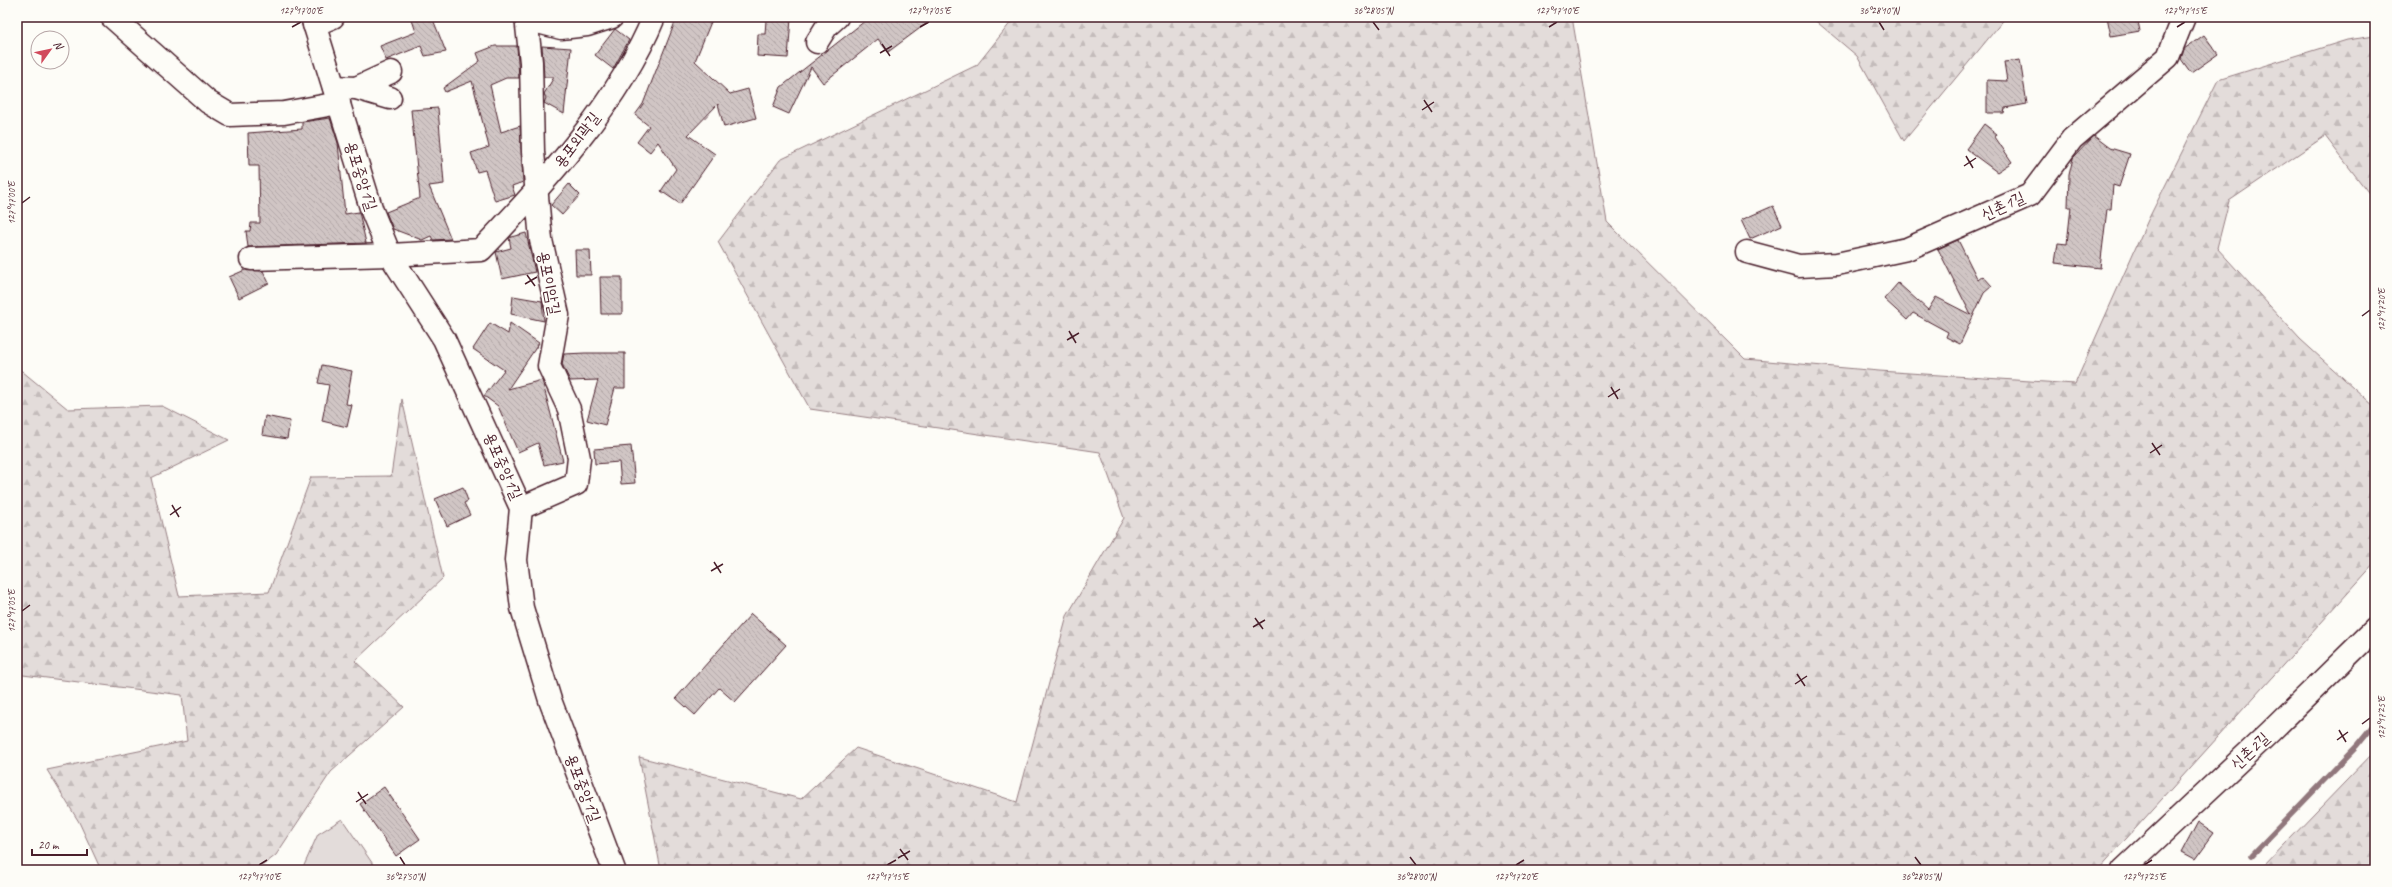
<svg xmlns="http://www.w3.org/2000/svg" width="2392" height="887" font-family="Caveat,'Poor Story',sans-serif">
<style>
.forest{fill:url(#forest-firs);stroke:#967e82}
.pitch{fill:#e3dcda;stroke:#967e82}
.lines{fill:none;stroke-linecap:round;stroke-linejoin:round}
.stream{stroke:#91777b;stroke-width:5.5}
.building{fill:url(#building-back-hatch);stroke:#4a1f2b}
.minor-casing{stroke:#4a1f2b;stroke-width:25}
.minor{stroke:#fdfcf7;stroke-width:22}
.ticks{fill:none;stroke:#4a1f2b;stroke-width:1.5}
.labels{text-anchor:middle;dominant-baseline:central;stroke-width:4;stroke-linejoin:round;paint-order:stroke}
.street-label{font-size:16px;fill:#4a1f2b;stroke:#fdfcf7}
.neatline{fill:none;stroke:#4a1f2b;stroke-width:1.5}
.ticks-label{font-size:10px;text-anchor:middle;fill:#4a1f2b}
</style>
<defs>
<pattern id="forest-firs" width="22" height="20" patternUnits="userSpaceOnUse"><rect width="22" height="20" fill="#e3dcda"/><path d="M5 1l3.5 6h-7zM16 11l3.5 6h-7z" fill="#c4bcbb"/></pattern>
<pattern id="building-back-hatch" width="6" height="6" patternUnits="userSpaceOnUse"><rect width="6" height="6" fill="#d0c5c4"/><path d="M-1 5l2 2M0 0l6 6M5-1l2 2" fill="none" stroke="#b4a9a9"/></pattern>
</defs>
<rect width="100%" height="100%" fill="#fdfcf7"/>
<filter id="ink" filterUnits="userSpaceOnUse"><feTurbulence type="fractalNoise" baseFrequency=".025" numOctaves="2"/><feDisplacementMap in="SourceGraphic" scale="8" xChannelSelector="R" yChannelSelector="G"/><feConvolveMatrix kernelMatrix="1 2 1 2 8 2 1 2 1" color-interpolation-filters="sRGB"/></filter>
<g filter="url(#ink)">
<!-- forest -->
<g class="forest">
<polygon points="1015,17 1572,17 1607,222 1745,359 1879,371 2075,384 2148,220 2218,80 2347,40 2375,36 2375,196 2371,196 2325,136 2229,201 2217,248 2300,339 2375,407 2375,563 2098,870 661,870 639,757 801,799 856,748 1017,802 1067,616 1124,518 1100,452 810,409 718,242 780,160 977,65"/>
<polygon points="1811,17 2006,17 1904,141 1857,56"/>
<polygon points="17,367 68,409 162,406 229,440 151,478 179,596 269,592 311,477 391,476 402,399 443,578 355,661 404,707 331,772 276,855 257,870 101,870 79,822 47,770 187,741 182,695 23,675 17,668"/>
<polygon points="2375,751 2375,870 2260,870"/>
</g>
<!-- pitch -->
<polygon class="pitch" points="342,819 377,870 302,870 318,834"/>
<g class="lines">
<!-- stream -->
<polyline class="stream" points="2252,855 2357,746 2375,724"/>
</g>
<!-- building -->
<g class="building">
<polygon points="411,17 432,17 446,52 425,56 421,46 386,60 380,46 416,32"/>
<polygon points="677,17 713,17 695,61 730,94 748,89 756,118 724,127 718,104 688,135 715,154 680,204 661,191 676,169 658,142 650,152 637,142 649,126 635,115 643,104"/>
<polygon points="777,17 791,18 788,58 757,56 758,34 765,34 766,20 776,21"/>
<polygon points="870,17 935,17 888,52 878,39 823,83 811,67 789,114 773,107 781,87"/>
<polygon points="2107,17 2137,17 2140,31 2111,36"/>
<polygon points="615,29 629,40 613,69 595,55"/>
<polygon points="2204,35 2218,54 2191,73 2181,59 2184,49"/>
<polygon points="495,46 517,46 519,78 506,78 490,85 501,132 520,126 523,182 512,186 515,195 495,201 485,170 477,172 471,153 489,147 472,81 445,92 443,88 480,61 477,53"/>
<polygon points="542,46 571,48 564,114 544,103 546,98 544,94 554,77 544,77"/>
<polygon points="2020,60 2027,104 2005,108 2004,113 1987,113 1987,80 2007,81 2004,62"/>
<polygon points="438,108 444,184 429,186 451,239 433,240 431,236 422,240 393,229 386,212 420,198 411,110"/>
<polygon points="330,118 338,143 345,214 359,212 366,243 248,247 246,231 250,231 251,223 260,223 259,166 249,166 248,133 302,129 302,122"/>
<polygon points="1984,124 1997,134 1995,137 2012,162 1997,172 1966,149"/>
<polygon points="2094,136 2110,148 2130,154 2119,187 2113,185 2111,209 2107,209 2100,268 2055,263 2058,243 2067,244 2071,207 2068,207 2069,175 2073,158"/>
<polygon points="569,184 580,195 562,215 551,205"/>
<polygon points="1773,206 1782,225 1750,239 1741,220"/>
<polygon points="526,233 535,272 502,279 496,252 511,248 509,238 511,237"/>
<polygon points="1958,240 1978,280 1983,276 1992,286 1984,293 1960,344 1946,337 1948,332 1913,313 1907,320 1884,299 1898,283 1928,310 1936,297 1971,315 1938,249"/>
<polygon points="575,250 590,250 591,275 576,275"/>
<polygon points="245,270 263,271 269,283 239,298 229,277"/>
<polygon points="600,277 622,277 622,314 601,314"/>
<polygon points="513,296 542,301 544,321 511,314"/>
<polygon points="490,323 508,334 510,323 539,343 508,389 542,380 563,461 544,465 538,443 518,452 498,406 484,396 504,370 473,349"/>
<polygon points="585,353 625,353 625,388 615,388 605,425 587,420 598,380 570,381 562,364 564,354"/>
<polygon points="322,365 352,371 346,404 352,405 347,427 322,421 329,385 318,383"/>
<polygon points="265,416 290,421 287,439 262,435"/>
<polygon points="631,446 635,483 621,484 619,462 595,464 594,449"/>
<polygon points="463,487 468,501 464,503 470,515 447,526 435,499"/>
<polygon points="751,614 786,645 735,702 719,688 695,715 676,698"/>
<polygon points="384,787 420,839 396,856 360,804"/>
<polygon points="2198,822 2214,833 2195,859 2182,852"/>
</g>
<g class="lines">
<defs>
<g id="minor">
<polyline points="112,17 208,102 230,115 284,113 339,103"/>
<polyline points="312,17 372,211 390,255 444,339 521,508 516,560 522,608 550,700 614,870"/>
<polyline points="526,19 561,28 587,25 612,17"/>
<polyline points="314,25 333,17"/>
<polyline points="817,42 827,26 837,17"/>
<polyline points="334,87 356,88 390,98"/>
<polyline points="356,88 391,72"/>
<polyline points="1747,252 1799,266 1837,264 1907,249 2030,195 2072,139 2168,57 2184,17"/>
<path d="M251,259l139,-4 91,-5c63,-66 138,-147 173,-233"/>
<polyline points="521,508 576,484 579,458 569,409 549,366 558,315 541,240 533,152 531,62 526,17"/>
<polyline points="2123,870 2270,732 2375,629"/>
</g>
</defs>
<!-- minor casing -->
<use href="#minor" class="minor-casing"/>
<!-- minor -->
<use href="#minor" class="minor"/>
</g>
</g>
<!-- ticks -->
<path class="ticks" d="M1373,22l6,8M1879,22l5,8M292,27l9,-5M920,27l9,-5M1549,27l8,-5M2177,27l8,-5M882,44l8,12M880,53l12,-7M1424,100l8,12M1422,110l12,-8M1966,156l7,12M1964,166l12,-8M22,203l8,-6M527,275l8,11M525,284l12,-7M2362,316l8,-6M1069,331l7,12M1067,340l12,-7M1611,387l7,12M1608,397l12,-8M2152,443l8,12M2150,453l12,-8M172,505l7,12M170,515l11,-8M714,562l7,11M711,571l12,-7M22,611l8,-6M1255,618l8,11M1253,627l12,-7M1797,674l8,12M1795,684l12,-8M2362,724l8,-6M2339,730l7,12M2337,740l11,-8M358,792l8,12M356,802l12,-8M900,849l8,11M400,857l5,8M1410,857l6,8M1915,857l6,8M898,858l12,-7M259,865l8,-5M887,865l9,-5M1516,865l8,-5M2144,865l8,-5"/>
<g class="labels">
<!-- street labels -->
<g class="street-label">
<text transform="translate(577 140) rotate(-53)">용포외곽길</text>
<text transform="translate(361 176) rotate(72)">용포중앙1길</text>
<text transform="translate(2003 206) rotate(-25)">신촌1길</text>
<text transform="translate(549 283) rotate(79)">용포이암길</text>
<text transform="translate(503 466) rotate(66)">용포중앙1길</text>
<text transform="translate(2250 751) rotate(-43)">신촌2길</text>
<text transform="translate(583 788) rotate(69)">용포중앙1길</text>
</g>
</g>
<!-- margin -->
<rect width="2392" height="887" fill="none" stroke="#fdfcf7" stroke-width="44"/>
<!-- north arrow -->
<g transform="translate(50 50) rotate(57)"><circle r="19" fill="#fdfcf7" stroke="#b5a4a5"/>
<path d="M0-3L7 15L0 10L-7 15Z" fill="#d1495b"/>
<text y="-6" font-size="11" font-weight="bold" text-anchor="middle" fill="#4a1f2b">N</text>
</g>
<!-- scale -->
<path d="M32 849v6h55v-6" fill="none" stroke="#4a1f2b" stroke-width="2"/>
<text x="38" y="849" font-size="12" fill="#4a1f2b" stroke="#fdfcf7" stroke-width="3" paint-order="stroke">20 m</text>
<rect x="22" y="22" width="2348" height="843" class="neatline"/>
<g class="ticks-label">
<text x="301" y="14">127°17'00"E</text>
<text x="929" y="14">127°17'05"E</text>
<text x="1373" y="14">36°28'05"N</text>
<text x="1557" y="14">127°17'10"E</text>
<text x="1879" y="14">36°28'10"N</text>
<text x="2185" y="14">127°17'15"E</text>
<text transform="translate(11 203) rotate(-90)" y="4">127°17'00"E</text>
<text transform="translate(2381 310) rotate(-90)" y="4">127°17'20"E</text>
<text transform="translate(11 611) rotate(-90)" y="4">127°17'05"E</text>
<text transform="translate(2381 718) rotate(-90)" y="4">127°17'25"E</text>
<text x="259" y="880">127°17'10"E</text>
<text x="405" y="880">36°27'50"N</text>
<text x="887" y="880">127°17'15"E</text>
<text x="1416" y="880">36°28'00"N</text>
<text x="1516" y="880">127°17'20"E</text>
<text x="1921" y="880">36°28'05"N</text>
<text x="2144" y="880">127°17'25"E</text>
</g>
</svg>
